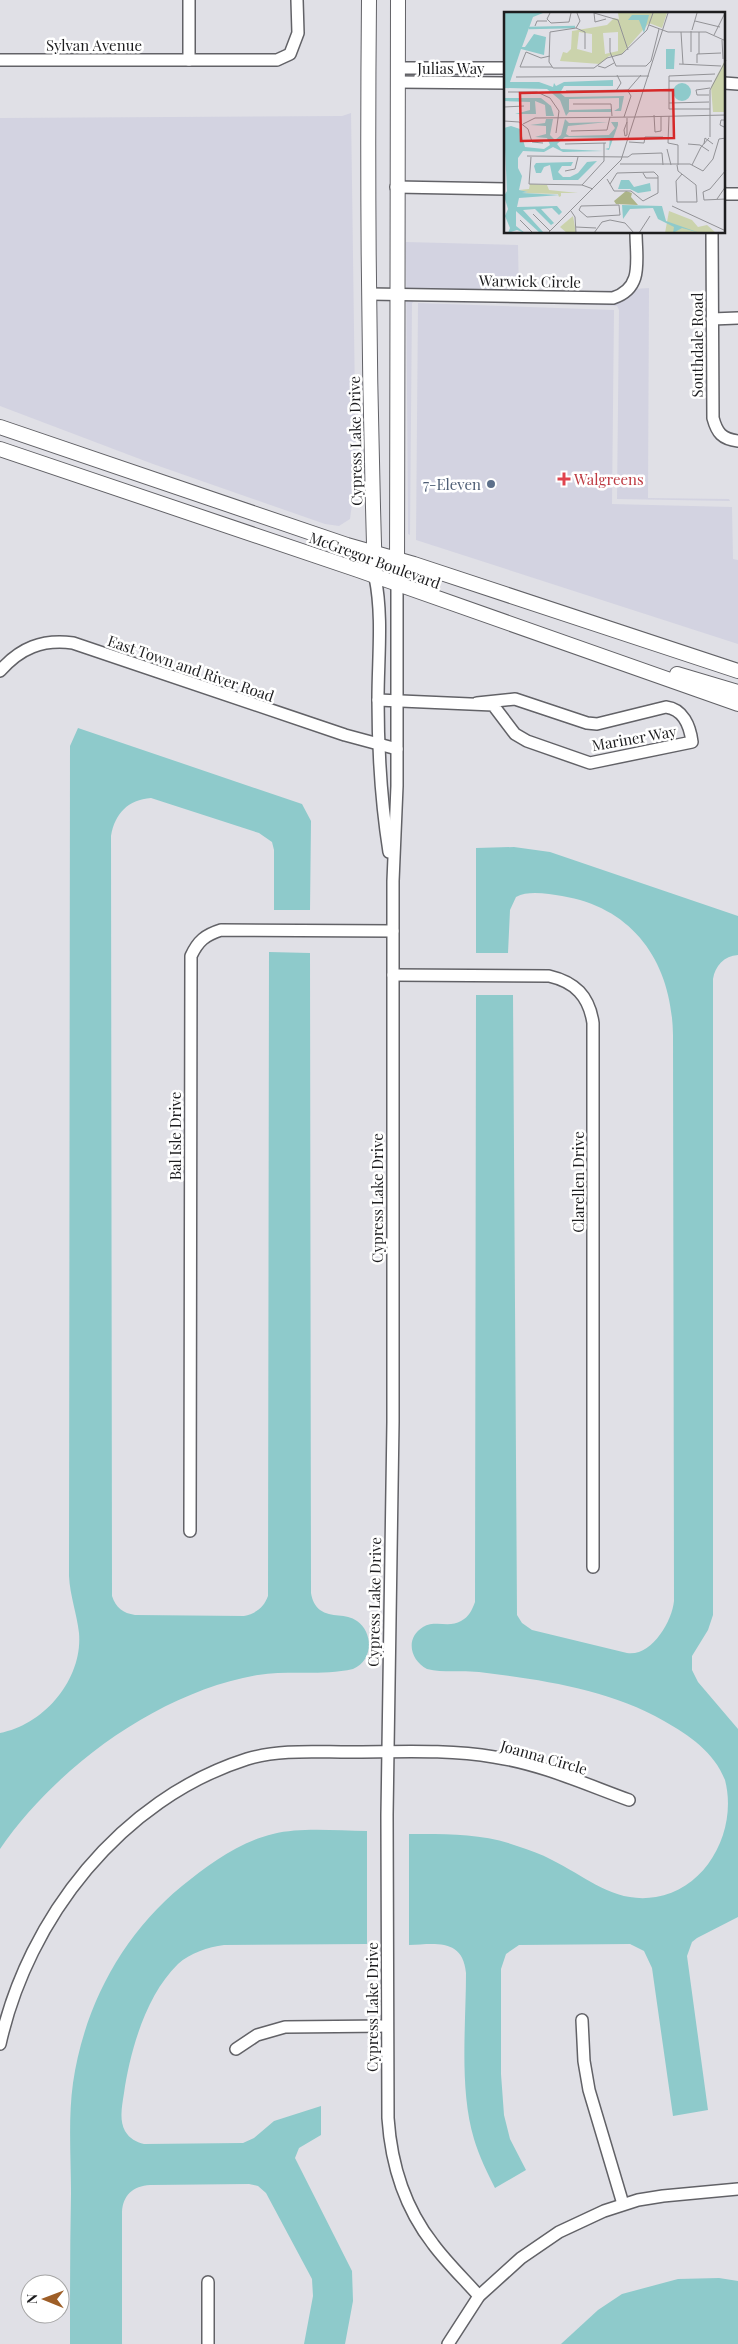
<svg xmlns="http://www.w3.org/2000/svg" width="738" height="2344" font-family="'Playfair Display',serif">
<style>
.built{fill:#d3d3e1}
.water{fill:#8ecacb}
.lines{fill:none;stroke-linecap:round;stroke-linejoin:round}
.minor-casing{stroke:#626267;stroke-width:14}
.major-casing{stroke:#626267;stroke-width:16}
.minor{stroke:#fff;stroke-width:11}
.major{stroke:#fff;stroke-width:14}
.health-dot{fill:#e0444e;stroke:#fff;stroke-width:2}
.service-dot{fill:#5c6f8a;stroke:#fff;stroke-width:2}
.labels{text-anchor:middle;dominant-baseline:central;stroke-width:5;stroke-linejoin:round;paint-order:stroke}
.street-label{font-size:15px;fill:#1d1d1f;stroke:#fff}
.health-label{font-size:15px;fill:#be3a42;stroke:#fff;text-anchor:start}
.service-label{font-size:15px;fill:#4e5e75;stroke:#fff;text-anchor:end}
.inset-river{fill:none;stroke:#8ecacb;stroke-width:2.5}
.inset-road{fill:none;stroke:#929296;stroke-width:1}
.view{fill:#d62828;fill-opacity:0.15;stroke:#d62828;stroke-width:2.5}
.inset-edge{fill:none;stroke:#1d1d1f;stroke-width:2.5}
</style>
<rect width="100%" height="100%" fill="#e0e0e6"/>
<!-- built -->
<g class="built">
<polygon points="351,110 356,475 350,519 339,526 325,524 153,464 0,406 0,118 342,116 351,113"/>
<polygon points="406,242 518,245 519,296 649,288 648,498 729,499 730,501 617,499 619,310 617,306 418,298 412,303 410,535 408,534"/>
<polygon points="418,303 614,310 612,504 732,507 733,559 738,560 738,644 416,540"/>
</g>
<!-- water -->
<g class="water">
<path d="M78,728l224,76 9,17 -1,89h-36v-60l-2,-8 -13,-9 -108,-35c-23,2 -36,15 -40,38l1,760c4,12 11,17 23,19l109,1c13,-3 20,-9 24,-20l1,-644 41,1 1,640c1,7 4,13 9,17 11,8 26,3 37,11 17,12 16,40 -4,48 -31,7 -64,1 -95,6 -99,17 -202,92 -258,174v-116c44,-8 83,-54 79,-100 -2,-19 -9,-37 -10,-57l1,-830z"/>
<path d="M476,848l38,-1 36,5 188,64v39c-14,1 -23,11 -25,24v636l-5,15 -16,26v14l6,12 40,47v188l-41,21 -5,4 -5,14 21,154 -35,6 -21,-148 -8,-17 -14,-7 -111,1 -13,9 -5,15v105l3,41 6,24 16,31 -31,18c-8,-16 -16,-32 -21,-49 -15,-50 -8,-114 -8,-166 -3,-35 -31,-29 -57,-28v-111c37,0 73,-1 108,12 12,4 24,8 35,14 35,17 62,44 104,37 51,-8 82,-67 69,-117 -11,-28 -36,-45 -61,-59 -56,-32 -122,-41 -185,-49 -17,-2 -36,1 -52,-3 -17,-9 -22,-31 -4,-42 12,-7 27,1 38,-6 8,-4 11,-11 14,-19l1,-607h37l4,620 5,8 10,7 95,23c24,4 45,-31 47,-52l-1,-566c-1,-71 -38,-127 -111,-139 -14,-2 -33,-6 -46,1l-6,13 -2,43h-32z"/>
<path d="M367,1831v113l-143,1c-16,2 -34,8 -46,19 -32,31 -48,87 -54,129 -2,13 -5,27 1,38 5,8 11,11 19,13l99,-1 11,-5 20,-17 47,-15v29l-22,13 -4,10 57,113 1,30 -8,43h-41l9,-48 -1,-17 -46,-86 -8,-7 -9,-2 -99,1c-17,1 -27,10 -28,27v132h-52c0,-50 0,-101 1,-151 0,-36 -3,-74 2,-110 11,-76 49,-148 109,-197 26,-21 57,-44 91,-52 29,-7 64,-3 94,-3z"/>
<polygon points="719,2278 738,2281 738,2344 561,2344 598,2310 622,2294 678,2279"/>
</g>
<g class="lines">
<defs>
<g id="minor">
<polyline points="189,0 189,60"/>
<polyline points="0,60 277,60 290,54 298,33 297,0"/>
<polyline points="397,68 506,68"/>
<polyline points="397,82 506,83"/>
<polyline points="724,83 738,84"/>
<polyline points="396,187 506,189"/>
<polyline points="724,194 738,194"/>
<path d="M712,232l1,186c4,15 9,21 25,23"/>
<path d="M369,294l244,4c31,-10 23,-38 23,-66"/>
<polyline points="712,319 738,318"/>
<path d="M375,577c8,39 3,82 3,122 0,52 3,102 11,153"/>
<path d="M397,584v202l-4,95v541l-6,393 1,303c3,45 17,90 45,126 14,19 31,35 46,52"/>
<path d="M0,671c20,-23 42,-32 73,-28l272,92 52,14"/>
<path d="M378,700l115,5 22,29 12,7 63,22 102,-21c-2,-16 -9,-33 -26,-35l-69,17 -10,-1 -72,-24 -38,4"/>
<path d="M393,975l156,1c26,6 40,20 44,47v544"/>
<path d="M190,1531l1,-575c7,-15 14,-21 30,-26l172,1"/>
<polyline points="582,2020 584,2061 589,2090 623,2204"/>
<path d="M0,2044c28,-126 121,-245 247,-285 33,-10 68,-7 102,-7 48,0 98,-3 145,5 47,7 91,27 135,43"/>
<polyline points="236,2049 257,2035 285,2027 387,2026"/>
<polyline points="208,2344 208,2282"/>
<polyline points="448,2344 479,2296 521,2258 559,2232 604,2211 638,2200 663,2196 738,2189"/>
</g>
<g id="major">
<path d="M369,0c-2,192 0,385 6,577"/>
<polyline points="0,427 347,545 414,564 738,671"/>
<polyline points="0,449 358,570 738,704"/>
<polyline points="397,584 398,0"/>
<polyline points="677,674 738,692"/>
</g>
</defs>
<!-- minor casing -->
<use href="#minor" class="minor-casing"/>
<!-- major casing -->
<use href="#major" class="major-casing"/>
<!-- minor -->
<use href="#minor" class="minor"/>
<!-- major -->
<use href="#major" class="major"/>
</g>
<!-- markers -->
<path class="health-dot" d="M561.5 471.5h5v5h5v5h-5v5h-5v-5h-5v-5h5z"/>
<circle class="service-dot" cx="491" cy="484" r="5"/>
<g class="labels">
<!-- street labels -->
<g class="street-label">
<text x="94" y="45">Sylvan Avenue</text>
<text x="451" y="68">Julias Way</text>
<text transform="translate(530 281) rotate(1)">Warwick Circle</text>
<text transform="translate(697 345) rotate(-90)">Southdale Road</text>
<text transform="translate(355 441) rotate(-91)">Cypress Lake Drive</text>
<text transform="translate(375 560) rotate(20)">McGregor Boulevard</text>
<text transform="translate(191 668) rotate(19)">East Town and River Road</text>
<text transform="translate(634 738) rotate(-10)">Mariner Way</text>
<text transform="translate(175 1136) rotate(-90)">Bal Isle Drive</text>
<text transform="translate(578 1182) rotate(-90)">Clarellen Drive</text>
<text transform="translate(377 1198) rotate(-90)">Cypress Lake Drive</text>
<text transform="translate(374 1602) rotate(-89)">Cypress Lake Drive</text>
<text transform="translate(544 1757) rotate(16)">Joanna Circle</text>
<text transform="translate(372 2007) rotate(-90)">Cypress Lake Drive</text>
</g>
<!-- health labels -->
<g class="health-label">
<text x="574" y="479">Walgreens</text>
</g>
<!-- service labels -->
<g class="service-label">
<text x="481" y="484">7-Eleven</text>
</g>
</g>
<!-- overview -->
<g transform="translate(504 12)">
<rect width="221" height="221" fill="#e0e0e6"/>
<path d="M114,1h49l-5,15 -13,-5 -28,32 -12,1 -9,8 -40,-3 3,-9 4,1 4,-4 1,-18 35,-6 7,-7 5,1zM75,20l13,2v19l-15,-4zM114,20v19l-13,3 -2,-21zM220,50l1,50h-12l-2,-25zM26,172l17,1 2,5 29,3h-17v3l-2,1 -1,-3 -36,-1 6,-1 -9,-2 10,-1zM165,199l23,9 6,7 9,-2 9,8h-51zM69,204l3,17h-9l-7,-6z" fill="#cbd3ac" fill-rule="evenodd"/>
<path d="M122,179l6,2 -1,4 7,8 -22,-1 -2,-3z" fill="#acb488"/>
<path d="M0,1h39l-10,4 -11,30h3l9,-13 12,3 -2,18 -23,-6 -11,33h29l14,5 1,-4 2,3 8,-4 49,-2v6h-49l-4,7 5,4 59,-1 -3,15h-7l5,-3v-10l-50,1v11l42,-1v3h-42l-3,4 -6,-16 -13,-11 -43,-1zM128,3h17l-5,18 -5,-13h-11zM162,37h9l-1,20h-8zM169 80a9 9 0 1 1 18 0a9 9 0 1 1-18 0ZM0,86h37l10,8 3,10h-8l-1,-11 -10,-4 1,13h-21l15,-4v-8l-26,-1zM42,107h7l-3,16 5,5 6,-5 4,-16 4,4 39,-1 -40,4 -2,8 3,2 40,-1 6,-7 -4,-6h7v3l-9,25 -4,-1 4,-1 1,-10 -45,-1 -8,7 4,5 42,2 -40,1 -10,-5 -9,5 -21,-1 -5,7v10l4,8 -3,14 9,2 -6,1 38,2 -41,3 -2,9 40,-1 5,6 -3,3 -7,-7 -11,1 13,14 -3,2 -16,-16 -12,1 21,23h-4l-24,-22v15l9,7 -8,-3 -9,3 2,-5 -5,-12 3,-7 -4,-13 3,-5 -3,-63 7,-2 9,3 5,18 19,2 6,-4 -3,-7 -12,-1 11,-3v-8l-16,-1 15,-2zM93,149l-19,19h-25l-3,-15 -6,2 -3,6h-5l-2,-7 2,-3 37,-1 -2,4h-9l-4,6 5,5h7l8,-4 9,-11zM117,168h8l5,7 16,-4 1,8 -13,2 -8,-4h-12zM118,193l40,1 4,15 34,12 -18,-5 -9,5 1,-6 -16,-8 -5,-11 -23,1 -7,10z" fill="#8ecacb"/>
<path class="inset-river" d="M25,16l46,-1"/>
<path class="inset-road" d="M46,1l-3,6 4,4 18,-1 2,-9M73,1l3,8 -4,7 -26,4 -1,30 4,6h41l13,-10 15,-4 25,-24 6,-17M90,1l24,7 10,30M90,1l1,9 11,-3M191,9l25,6M145,13l19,7h38l20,9M31,14l2,-5h10M72,16l9,4v17M188,18l5,-17M187,19v21M177,20l2,32M195,20v22M210,23l11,-22M106,26v14l6,14h30l5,-5 8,-32M218,28l1,19M46,44l-9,2 -15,-6 -6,15h32M193,51v-9l24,-1M175,52l42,2M94,54l7,2 9,-5M12,65l133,-1M165,69h43M62,79l62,-1 13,-15M112,79l5,-8 -4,-8M4,80h29l13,6 9,13 -3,22M205,83h-12l-1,-5 14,-2M165,91l40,-1M69,92h38l1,12M0,95l20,-1M206,97h-41v-33l46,-2M150,103l1,17 6,-1v-15M165,104l-1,27 10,2v20M120,105l7,-21 -3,-5M131,105l91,-2M222,108h-5l-1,5 6,3M0,109l15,1 9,7 4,13 11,1M123,110l-3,8 1,6 2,-1v-17M19,112l12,-6 100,-1M67,119l36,-1 3,-13M206,125v-47l16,-30M125,130l15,1 1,-6h18M61,132l41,-1M184,132l12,1 9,6M200,132l1,-6 8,6M163,137l4,16M23,144l101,1 4,-3 30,-1 1,12M27,145l-2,27 53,1 11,4M116,152h70l13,7 10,-12 6,-20 7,-1M173,153l1,6 18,14 1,17h-20l-1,-21 6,-7M188,153l9,-18 8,-9M222,158l-16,19 -7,3 1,8 22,-1M61,159l10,-2 3,-12M139,161l3,5h12M103,167l7,12h17l12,10 15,-8v-17l-4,-4 -37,1 -7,11M78,173l22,-24v-18M213,187l9,-13M77,194l38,-1 1,10 -33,2 -8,-7zM168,194l54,25M67,199l4,6 1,16M29,202l17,17M16,208l13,13M72,215l20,1M44,221l73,-73 47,-147M90,221l8,-11 8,-2 15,3 9,10M135,221l11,-17"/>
<path class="view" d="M169,78l1,48 -153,3 -1,-48z"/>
<rect width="221" height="221" class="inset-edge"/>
</g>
<!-- north arrow -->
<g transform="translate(45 2299) rotate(271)"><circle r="24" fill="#ffffff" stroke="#a5a5a5"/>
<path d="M0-4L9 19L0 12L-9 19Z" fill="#9e5e27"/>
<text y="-8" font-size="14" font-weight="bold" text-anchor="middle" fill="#1d1d1f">N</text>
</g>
</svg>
